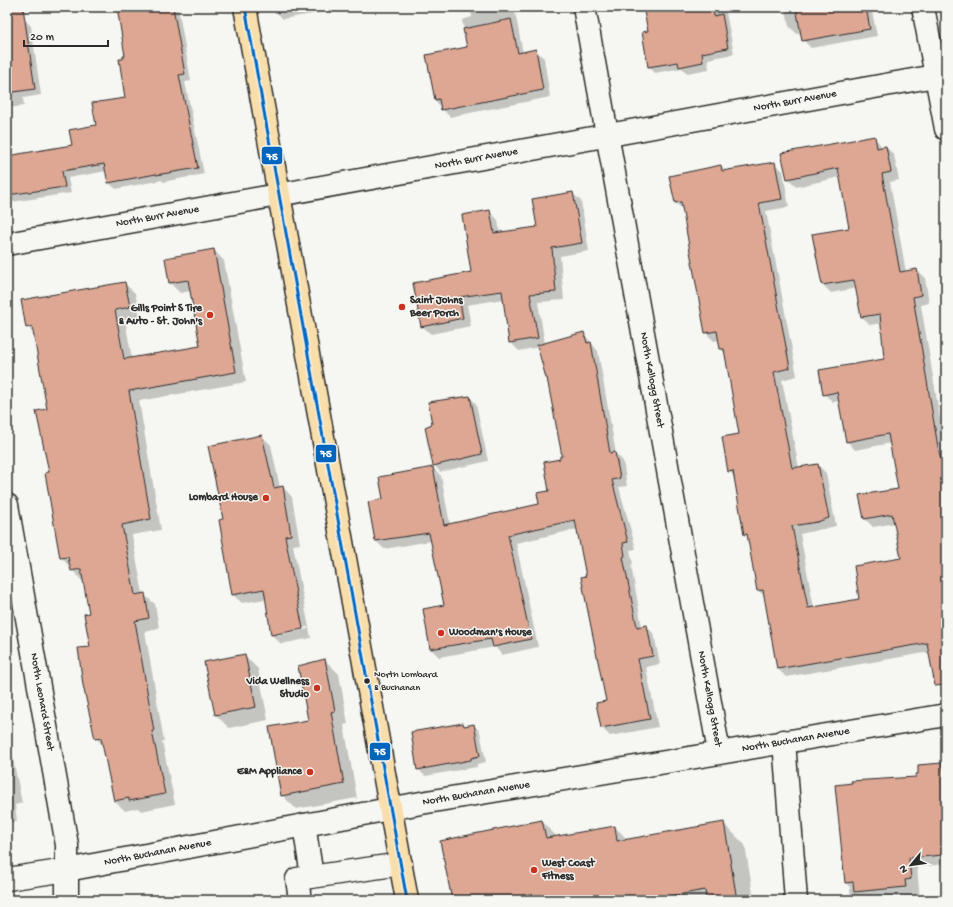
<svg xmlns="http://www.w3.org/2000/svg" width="953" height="907" font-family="'Gochi Hand',sans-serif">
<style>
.shadow{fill:#0003;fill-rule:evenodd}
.building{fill:#dda794;stroke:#2b2b2b}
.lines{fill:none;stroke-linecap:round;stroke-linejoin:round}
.minor-casing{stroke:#2b2b2b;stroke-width:25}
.major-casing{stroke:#2b2b2b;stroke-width:25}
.minor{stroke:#f6f6f2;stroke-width:22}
.major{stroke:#f8deab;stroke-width:22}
.bus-1-casing{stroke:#f6f6f2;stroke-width:6}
.bus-1{stroke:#0065bd;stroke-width:3}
.poi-dot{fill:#c8321e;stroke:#f6f6f2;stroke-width:1.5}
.bus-dot{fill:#2b2b2b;stroke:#f6f6f2;stroke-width:1.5}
.labels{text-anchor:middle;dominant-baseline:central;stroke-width:3;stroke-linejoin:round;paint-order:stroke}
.bus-label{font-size:10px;fill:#2b2b2b;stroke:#f6f6f2;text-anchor:start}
.street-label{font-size:11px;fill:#2b2b2b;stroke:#f6f6f2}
.poi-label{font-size:11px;font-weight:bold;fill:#2b2b2b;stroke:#f6f6f2;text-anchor:end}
.line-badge{stroke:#f6f6f2;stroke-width:1.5}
.badge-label{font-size:11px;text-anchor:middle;font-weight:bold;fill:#fff}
</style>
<rect width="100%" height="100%" fill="#f6f6f2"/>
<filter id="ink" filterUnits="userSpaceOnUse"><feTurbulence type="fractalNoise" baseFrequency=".025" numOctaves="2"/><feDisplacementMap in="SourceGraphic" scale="8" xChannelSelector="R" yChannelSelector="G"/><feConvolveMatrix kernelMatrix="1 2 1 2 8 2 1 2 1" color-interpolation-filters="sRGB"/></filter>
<g filter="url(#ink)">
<!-- shadow -->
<g class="shadow">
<polygon points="7,7 21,7 24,19 31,26 41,95 23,98 24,106 7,108"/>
<polygon points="118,7 178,7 191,81 185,82 204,174 163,182 162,180 116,189 109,183 107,171 68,178 71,193 12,202 7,196 7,172 74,146 126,98 124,60 126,57"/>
<polygon points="276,7 353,7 283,19 277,13"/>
<polygon points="470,7 514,7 523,53 536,51 544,58 550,97 450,117 442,109 435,100 427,56 468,48 462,20 472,17"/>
<polygon points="644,7 725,7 734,54 708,59 709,69 687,73 682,68 655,73 649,67 649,32"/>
<polygon points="785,7 871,7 877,36 811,48 803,40 802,33 797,34 789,26"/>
<polygon points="874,137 883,148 886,147 894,155 899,180 890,182 906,272 917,270 925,278 929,303 921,305 946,454 946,663 930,652 786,677 778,669 765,597 758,590 748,537 745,534 736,478 729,471 740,435 726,354 721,349 719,340 714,341 706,333 684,211 676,203 721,166 726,171 774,163 783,171 789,207 766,211 797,376 782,380 799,468 818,465 826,473 836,526 800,534 814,608 861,600 902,558 895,523 873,527 865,519 860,496 899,490 891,443 855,450 847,441 840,401 833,402 824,394 885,359 882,323 870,325 862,317 857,288 831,293 823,285 851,229 840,177 796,187 788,178"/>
<polygon points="572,193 581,201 589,251 560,256 564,300 538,302 545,344 584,334 598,351 616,454 623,461 627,486 619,487 636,549 630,550 633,564 631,565 642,627 646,626 654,634 660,664 646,667 658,727 610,736 602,728 597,704 607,702 578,529 516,543 538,647 502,655 495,647 439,657 431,649 445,606 431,541 384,549 376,541 370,503 384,500 433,468 441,476 450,524 540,505 551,492 563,456 549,380 547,378 539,347 519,351 510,342 504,299 467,305 471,326 431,334 422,326 472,273 490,212 498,220 500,233 538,227"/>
<polygon points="214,250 224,261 246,382 139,401 161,530 132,535 143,594 155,604 159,628 145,631 164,741 162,741 175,804 141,811 138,808 125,811 114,800 103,746 96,738 90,614 84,580 82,581 61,557 51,473 48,410 35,335 27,327 124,283 135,293 140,317 125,320 132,359 201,347 191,291 180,293 170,283 166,259"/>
<polygon points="470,397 476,404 488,461 440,472 434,465 433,425"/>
<path d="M262,436l9,9 9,43 3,-1 9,10 8,47 -7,1 18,93 -30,6 -9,-9 -6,-36 -24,4 -10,-9 -8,-74zM308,627v2l-30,6v-2z"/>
<polygon points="244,655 258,669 268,720 229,728 216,715"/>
<polygon points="325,660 339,674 348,724 344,725 357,798 296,809 282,795 309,720"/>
<polygon points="463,724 465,727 474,725 480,732 486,762 477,764 477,767 425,776 418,769"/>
<polygon points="7,728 22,803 15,805 17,821 7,823"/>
<polygon points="942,764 946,768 946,864 917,867 920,900 851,900 850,887 846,883 917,778"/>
<polygon points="542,821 557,837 615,827 628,840 723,823 745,845 754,900 453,900"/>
<polygon points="156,897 174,900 139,900"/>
</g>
<!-- building -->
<g class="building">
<polygon points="7,7 23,7 35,89 7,93"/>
<polygon points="117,7 173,7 185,74 179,75 198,168 156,175 156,174 108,183 104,164 62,171 65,187 7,195 7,156 72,145 69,130 96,125 92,103 125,98 119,59 123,59 123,56 125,56"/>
<polygon points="643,7 713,7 714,16 722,14 728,48 702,53 703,62 679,67 678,62 648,67 642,32 648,31"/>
<polygon points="796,7 866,7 870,29 802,41"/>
<polygon points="511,19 518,53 536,49 543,90 441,110 439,99 435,100 426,55 467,47 463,29"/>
<polygon points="875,136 877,148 886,146 891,172 882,174 900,272 917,269 921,295 913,297 938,447 946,479 946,685 935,686 927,643 777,669 763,590 757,591 747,534 744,535 733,471 728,472 722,437 739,434 724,349 720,349 717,331 705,333 681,202 675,203 669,176 721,165 722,171 775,162 782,199 759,203 790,368 774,372 792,468 818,464 829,518 817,522 792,526 808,608 859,599 854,566 901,558 892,514 864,519 859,495 898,489 888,434 846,442 837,392 823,395 819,370 884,359 880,314 861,317 854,280 822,285 812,234 849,228 838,168 787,179 781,153"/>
<polygon points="573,192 582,243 552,248 556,292 530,294 538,338 509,343 502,291 459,297 463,318 421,327 413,283 471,272 462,215 490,210 494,233 537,227 532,199"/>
<polygon points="214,249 236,372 129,391 151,519 122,525 135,595 145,593 149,618 135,621 154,731 152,731 165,794 129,801 129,798 114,801 101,738 95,739 83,685 78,648 90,647 84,614 89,613 81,569 71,571 68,557 60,558 45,473 49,472 36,411 47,409 32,326 26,328 21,300 125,282 130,307 115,310 124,359 200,346 188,280 169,283 165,258"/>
<polygon points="584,332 587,343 591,342 610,453 615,452 620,478 612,480 628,542 623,543 625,556 623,557 637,627 647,625 653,656 638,659 650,719 601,728 596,703 606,701 581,577 586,576 575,520 508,535 531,639 493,647 491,639 430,649 423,609 444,605 429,533 375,541 368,502 383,499 379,477 433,467 444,525 539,504 537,493 549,491 544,462 560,459 560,456 562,456 547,378 546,378 537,345"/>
<polygon points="470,396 482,454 433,466 425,427 432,424 428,402"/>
<polygon points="262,435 274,488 283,486 291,535 285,536 303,629 271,635 264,589 232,595 219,520 223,519 208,446"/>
<polygon points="245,654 256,707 215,715 204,662"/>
<polygon points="325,659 335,711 331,712 344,784 281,796 269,727 308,720 298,666"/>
<polygon points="463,723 464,726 474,724 480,756 471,758 471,760 417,770 411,732"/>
<polygon points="942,763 946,785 946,854 943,854 943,855 909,858 911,879 905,880 906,887 854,892 853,882 845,883 835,785 852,783 851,781 916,777 916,774 918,774 918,765"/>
<polygon points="542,820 546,838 615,826 617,841 724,822 737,900 706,900 705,890 648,900 452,900 440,841"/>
</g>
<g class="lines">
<defs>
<g id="minor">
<path id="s1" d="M584,7l135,745"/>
<polyline points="923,7 946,129"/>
<path id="s2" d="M7,244l939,-170"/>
<path id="s3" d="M7,505l60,340v55"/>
<polyline points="784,741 796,900"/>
<polyline points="304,825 312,876"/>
<path id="s4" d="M7,879l60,-9 354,-67 525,-88"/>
<polyline points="300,900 297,879 401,864"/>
</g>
<polyline id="major" points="245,7 407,900"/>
</defs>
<!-- minor casing -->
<use href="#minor" class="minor-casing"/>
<!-- major casing -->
<use href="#major" class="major-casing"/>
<!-- minor -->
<use href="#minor" class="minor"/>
<!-- major -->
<use href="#major" class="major"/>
<defs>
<polyline id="bus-1" points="245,7 407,900"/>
</defs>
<!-- bus-1 casing -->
<use href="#bus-1" class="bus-1-casing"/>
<!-- bus-1 -->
<use href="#bus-1" class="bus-1"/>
</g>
</g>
<!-- markers -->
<g class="poi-dot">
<circle cx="402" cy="307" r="4"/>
<circle cx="210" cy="315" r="4"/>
<circle cx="266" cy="498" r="4"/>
<circle cx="441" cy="633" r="4"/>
<circle cx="317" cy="688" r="4"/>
<circle cx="310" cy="772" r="4"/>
<circle cx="534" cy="870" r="4"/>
</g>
<circle class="bus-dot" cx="367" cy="681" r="3.5"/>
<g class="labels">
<!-- bus labels -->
<g class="bus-label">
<text x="374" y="675">North Lombard<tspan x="374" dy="13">&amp; Buchanan</tspan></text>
</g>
<!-- street labels -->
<g class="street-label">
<text stroke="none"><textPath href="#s2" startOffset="801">North Burr Avenue</textPath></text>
<text stroke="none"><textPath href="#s2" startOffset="477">North Burr Avenue</textPath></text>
<text stroke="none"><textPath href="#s2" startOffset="153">North Burr Avenue</textPath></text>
<text stroke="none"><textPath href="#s1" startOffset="379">North Kellogg Street</textPath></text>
<text stroke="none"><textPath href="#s1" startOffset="703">North Kellogg Street</textPath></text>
<text stroke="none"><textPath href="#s3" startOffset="200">North Leonard Street</textPath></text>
<text stroke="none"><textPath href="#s4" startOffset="801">North Buchanan Avenue</textPath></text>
<text stroke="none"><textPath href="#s4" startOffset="477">North Buchanan Avenue</textPath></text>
<text stroke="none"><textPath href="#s4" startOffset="153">North Buchanan Avenue</textPath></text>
</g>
<!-- poi labels -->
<g class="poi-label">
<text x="410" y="301" text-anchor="start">Saint Johns<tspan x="410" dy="13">Beer Porch</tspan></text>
<text x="202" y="309">Gills Point S Tire<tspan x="202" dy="13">&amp; Auto - St. John's</tspan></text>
<text x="258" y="498">Lombard House</text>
<text x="449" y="633" text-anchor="start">Woodman's House</text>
<text x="309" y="682">Vida Wellness<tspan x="309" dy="13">Studio</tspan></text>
<text x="302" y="772">E&amp;M Appliance</text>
<text x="542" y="864" text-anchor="start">West Coast<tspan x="542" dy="13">Fitness</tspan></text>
</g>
</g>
<g class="line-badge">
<rect x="261" y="146" width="22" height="19" rx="4" fill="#0065bd"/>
<rect x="315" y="444" width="22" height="19" rx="4" fill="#0065bd"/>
<rect x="369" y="742" width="22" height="19" rx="4" fill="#0065bd"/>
</g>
<g class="badge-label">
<text x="272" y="160">75</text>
<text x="326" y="457">75</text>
<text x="380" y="755">75</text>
</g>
<!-- margin -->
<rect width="953" height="907" fill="none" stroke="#f6f6f2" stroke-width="24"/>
<rect x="12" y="12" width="929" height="883" fill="none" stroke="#2b2b2b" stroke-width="1.5" filter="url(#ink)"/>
<!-- north arrow -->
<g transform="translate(911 865) rotate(241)" stroke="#f6f6f2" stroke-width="3" paint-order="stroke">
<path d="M0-3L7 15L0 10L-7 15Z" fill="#2b2b2b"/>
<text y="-6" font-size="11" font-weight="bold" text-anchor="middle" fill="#2b2b2b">N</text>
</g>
<!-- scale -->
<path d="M24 40v6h84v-6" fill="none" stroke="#2b2b2b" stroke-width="2"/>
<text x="30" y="40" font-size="12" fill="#2b2b2b" stroke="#f6f6f2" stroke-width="3" paint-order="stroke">20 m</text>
</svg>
